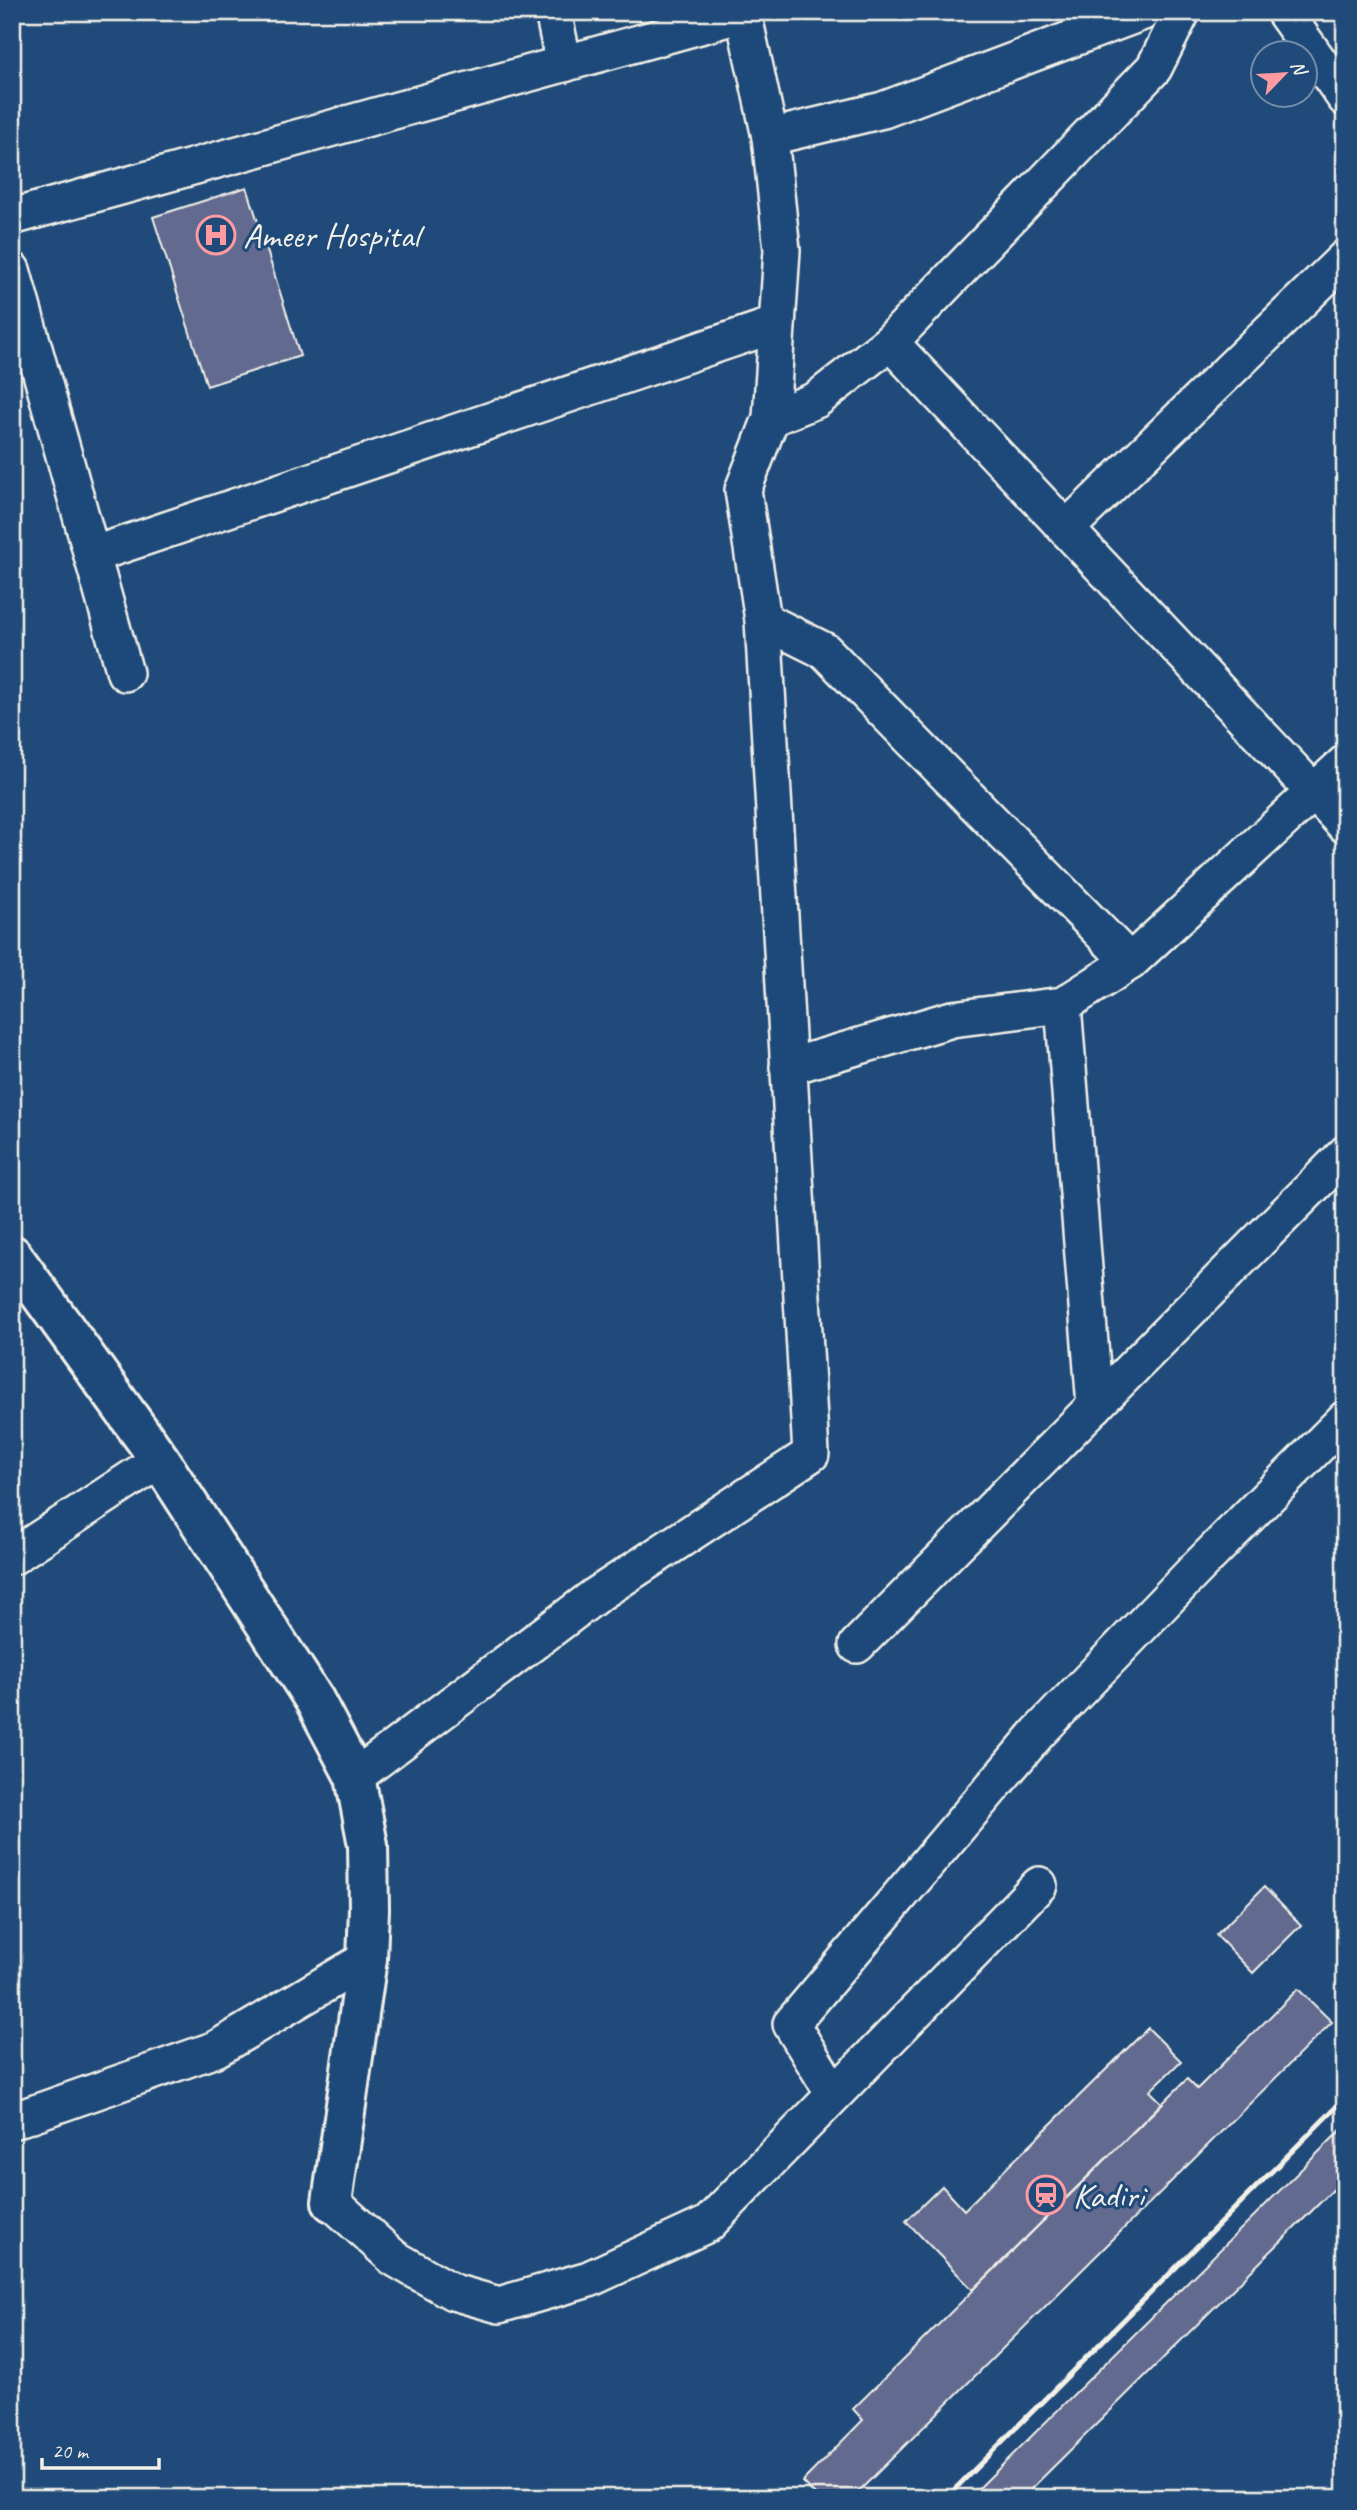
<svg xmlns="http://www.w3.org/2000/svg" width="1357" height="2510" font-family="Caveat,sans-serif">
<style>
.building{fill:#636b90;stroke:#f4f1e8;stroke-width:2}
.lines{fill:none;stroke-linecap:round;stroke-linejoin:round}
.street-casing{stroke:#f4f1e8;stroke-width:40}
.secondary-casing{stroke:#f4f1e8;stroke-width:44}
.street{stroke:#1f4a7a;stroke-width:35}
.secondary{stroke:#1f4a7a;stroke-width:38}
.rail{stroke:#f4f1e8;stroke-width:5}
.labels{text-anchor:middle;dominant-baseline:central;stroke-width:6;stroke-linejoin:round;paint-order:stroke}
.poi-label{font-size:35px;fill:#f4f1e8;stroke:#1f4a7a;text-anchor:start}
</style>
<rect width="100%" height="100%" fill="#1f4a7a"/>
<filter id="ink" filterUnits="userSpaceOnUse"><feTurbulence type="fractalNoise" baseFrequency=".0143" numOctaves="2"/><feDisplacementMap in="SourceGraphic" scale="14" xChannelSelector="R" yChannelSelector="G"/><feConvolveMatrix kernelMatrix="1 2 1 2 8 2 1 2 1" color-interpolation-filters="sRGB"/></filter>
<g filter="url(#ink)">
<!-- building -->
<g class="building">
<polygon points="247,187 300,356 207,386 153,217"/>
<polygon points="1264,1887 1301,1925 1253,1973 1216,1935"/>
<polygon points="1298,1989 1332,2022 852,2498 818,2498 802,2482 863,2420 853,2409 1187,2079 1197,2089"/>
<polygon points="1148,2028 1181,2061 1150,2091 1162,2103 973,2290 906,2221 942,2186 964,2210"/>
<polygon points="1345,2126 1345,2178 1022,2498 969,2498"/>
</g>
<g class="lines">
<defs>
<g id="street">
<polyline points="553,12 564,64"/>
<polyline points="1284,12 1345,98"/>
<polyline points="770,137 883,110 1143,12"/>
<polyline points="12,217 743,14"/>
<polyline points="12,270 125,673"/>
<polyline points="890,342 1345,825"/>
<polyline points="771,418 816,400 890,342 1154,68 1182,12"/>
<polyline points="1066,529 1345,258"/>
<polyline points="92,555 777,324"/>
<polyline points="763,620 825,651 1130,962"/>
<polyline points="1063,1005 1095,1406"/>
<polyline points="788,1067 952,1019 1063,1005 1130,962 1345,763"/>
<polyline points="12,1557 160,1460"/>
<polyline points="857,1645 1345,1154"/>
<polyline points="355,1777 595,1596 811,1454 763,620 743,490 771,418 782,250 770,137 743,12"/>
<polyline points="834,2094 791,2024 1038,1733 1194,1571 1345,1419"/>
<polyline points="12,2121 216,2049 367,1959"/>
<polyline points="332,2202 394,2258 453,2292 499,2305 589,2279 708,2224 1039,1885"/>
</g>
<polyline id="secondary" points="12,1255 160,1460 315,1701 355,1777 368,1845 369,1909 367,1959 332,2202"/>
</defs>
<!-- street casing -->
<use href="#street" class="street-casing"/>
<!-- secondary casing -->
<use href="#secondary" class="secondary-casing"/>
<!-- street -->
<use href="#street" class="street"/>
<!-- secondary -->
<use href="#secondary" class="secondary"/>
<!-- rail -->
<polyline class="rail" points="946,2498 1345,2098"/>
</g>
</g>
<!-- icons -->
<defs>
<symbol id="hospital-ring" viewBox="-11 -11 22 22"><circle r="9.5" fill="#1f4a7a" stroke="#ff9aa2" stroke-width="1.5"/><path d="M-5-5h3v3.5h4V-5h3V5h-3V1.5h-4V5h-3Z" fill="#ff9aa2"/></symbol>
<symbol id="station-ring" viewBox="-11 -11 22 22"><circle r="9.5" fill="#1f4a7a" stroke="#ff9aa2" stroke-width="1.5"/><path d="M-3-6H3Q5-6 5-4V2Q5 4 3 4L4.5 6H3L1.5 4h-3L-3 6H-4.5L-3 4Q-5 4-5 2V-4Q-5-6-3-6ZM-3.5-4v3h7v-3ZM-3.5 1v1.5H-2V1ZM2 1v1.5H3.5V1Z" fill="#ff9aa2"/></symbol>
</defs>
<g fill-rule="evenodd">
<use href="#hospital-ring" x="194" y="213" width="44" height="44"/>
<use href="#station-ring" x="1024" y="2173" width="44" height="44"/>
</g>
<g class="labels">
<!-- poi labels -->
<g class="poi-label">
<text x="243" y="235">Ameer Hospital</text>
<text x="1073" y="2195">Kadiri</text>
</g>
</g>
<!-- margin -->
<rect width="1357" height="2510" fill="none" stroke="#1f4a7a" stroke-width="42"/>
<rect x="21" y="21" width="1315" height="2468" fill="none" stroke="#f4f1e8" stroke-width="2.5" filter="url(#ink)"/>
<!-- north arrow -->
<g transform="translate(1284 74) rotate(65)"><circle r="33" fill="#1f4a7a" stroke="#748da6" stroke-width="2"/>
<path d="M0-5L12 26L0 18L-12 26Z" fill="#ff9aa2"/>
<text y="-10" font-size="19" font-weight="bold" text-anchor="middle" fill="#f4f1e8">N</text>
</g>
<!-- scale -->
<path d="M42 2458v10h117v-10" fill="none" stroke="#f4f1e8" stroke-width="3.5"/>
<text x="52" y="2458" font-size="21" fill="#f4f1e8" stroke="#1f4a7a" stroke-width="5" paint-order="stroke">20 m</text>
</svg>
